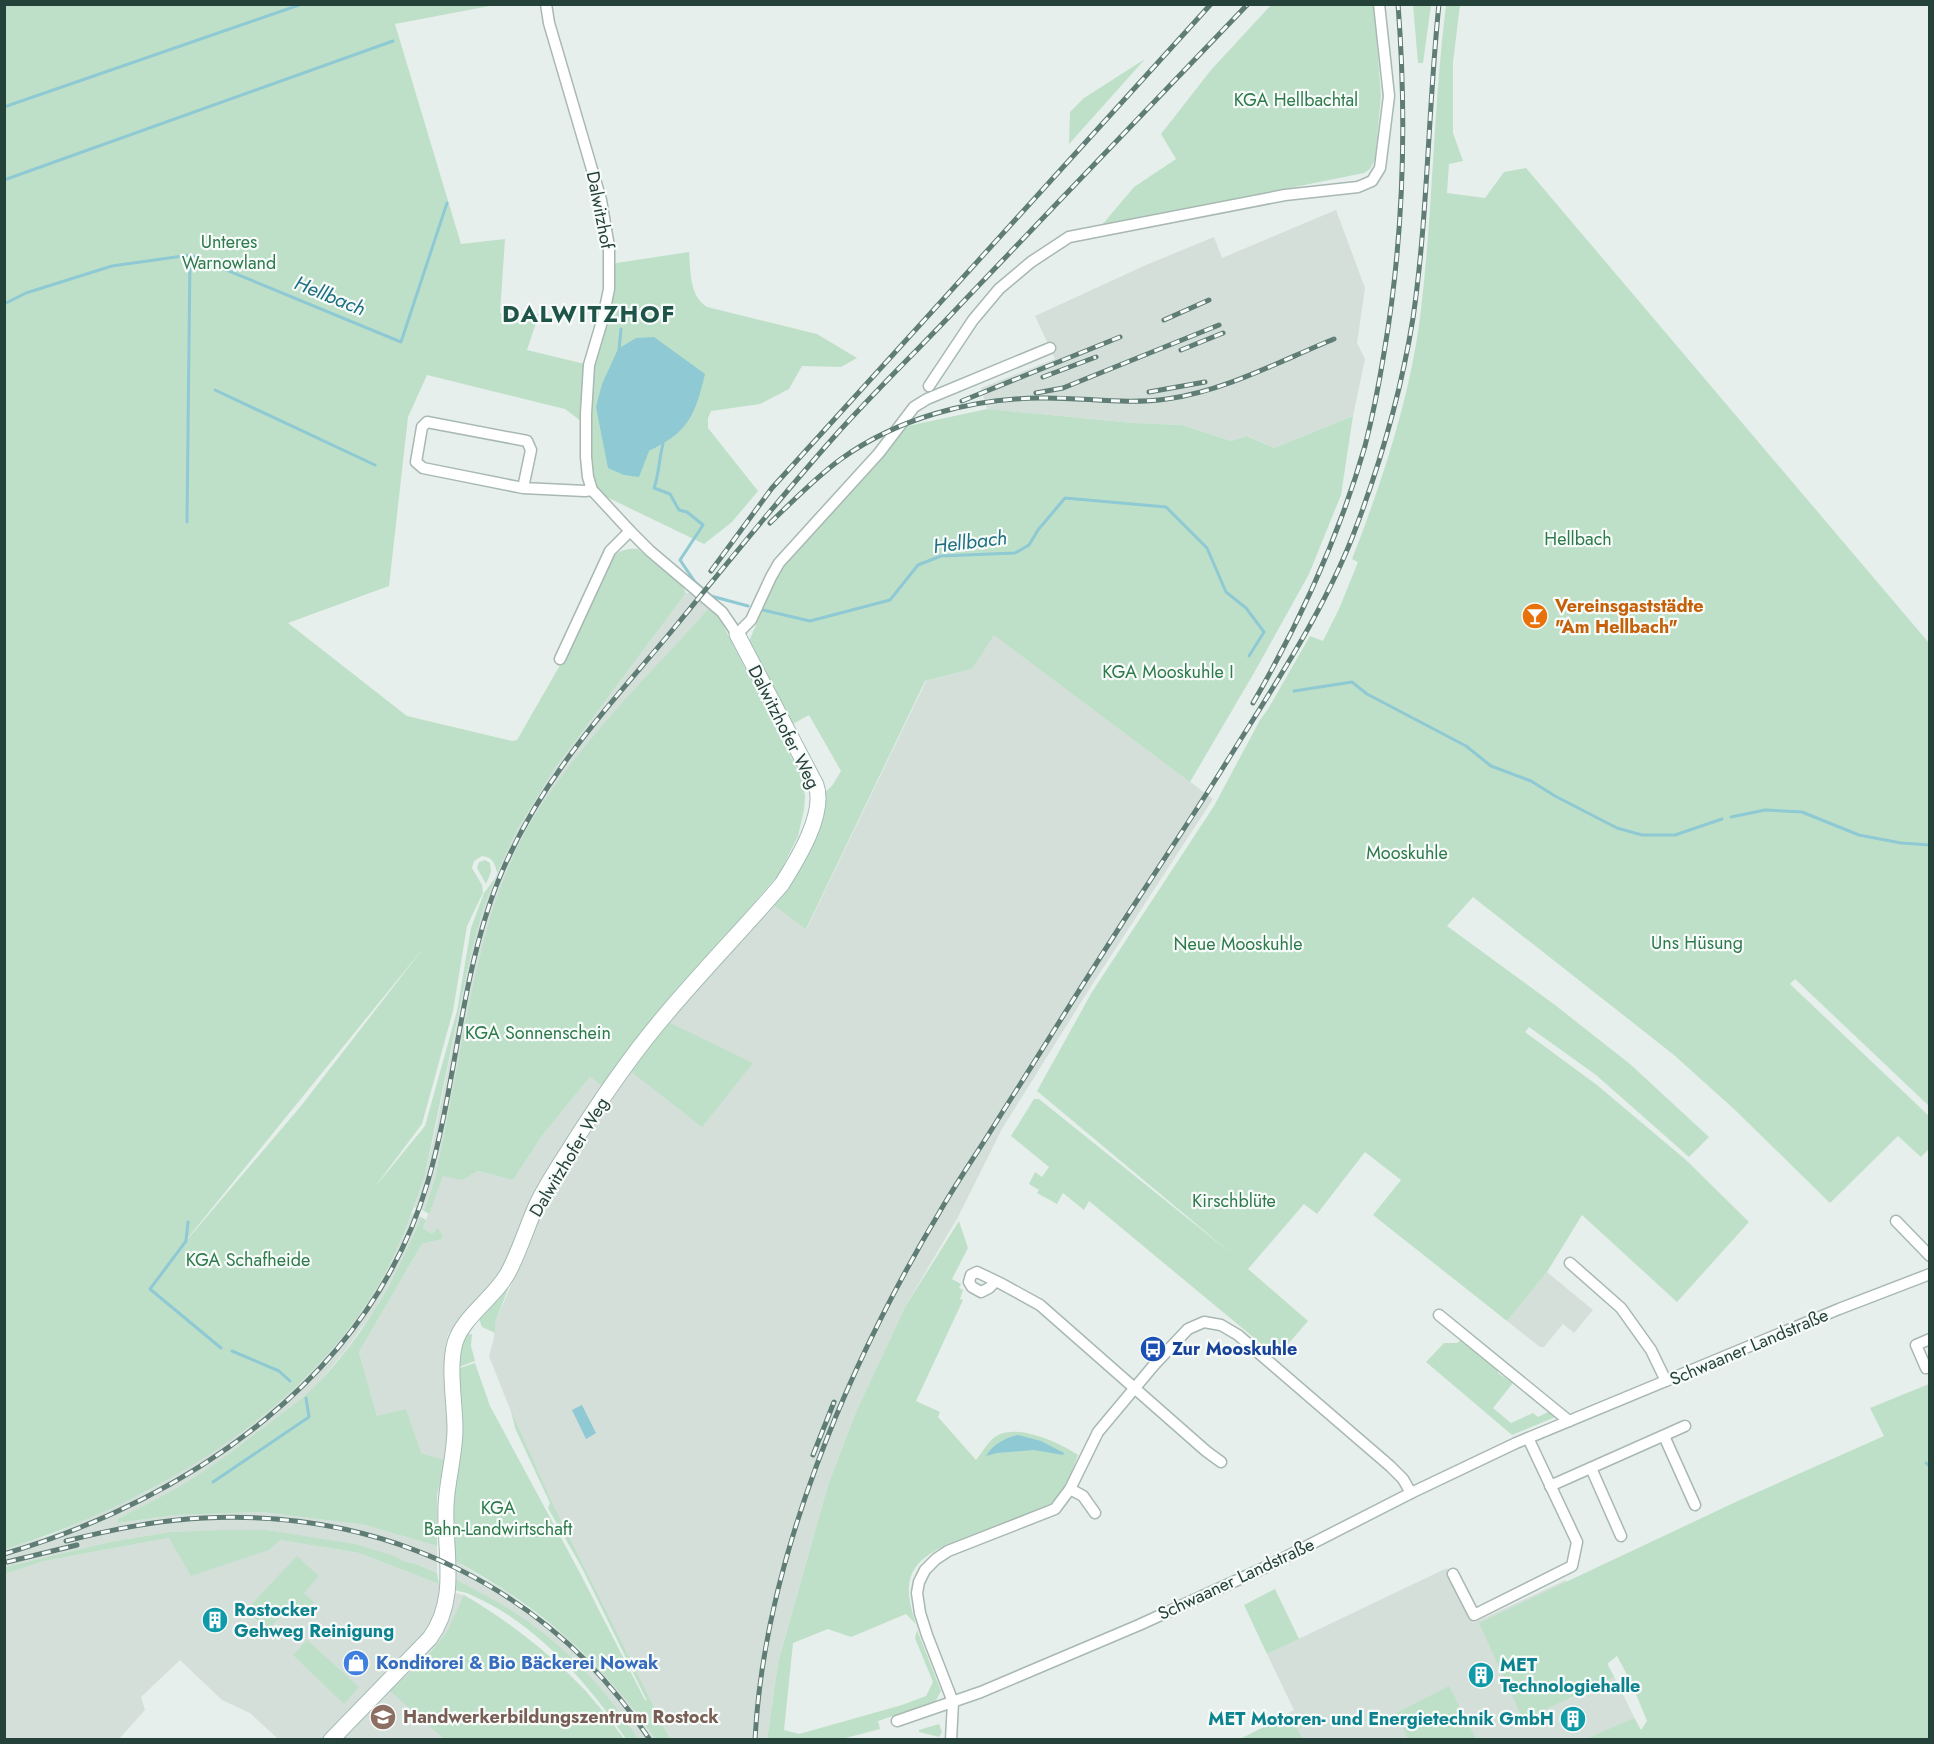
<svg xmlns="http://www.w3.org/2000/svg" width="1934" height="1744" font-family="Jost,sans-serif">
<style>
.built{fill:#d4dfda}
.green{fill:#bfe0c8;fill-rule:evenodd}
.water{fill:#8ec9d4}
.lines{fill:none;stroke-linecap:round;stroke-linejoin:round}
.stream{stroke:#8ec9d4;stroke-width:3}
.street-casing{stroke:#a8b8b2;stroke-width:13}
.secondary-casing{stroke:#a4bbb3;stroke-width:17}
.street{stroke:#fff;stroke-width:10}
.secondary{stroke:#fff;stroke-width:15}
.rail-casing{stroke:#5f7d75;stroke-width:5}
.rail{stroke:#f7fbf9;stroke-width:3;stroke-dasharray:9;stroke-linecap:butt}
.labels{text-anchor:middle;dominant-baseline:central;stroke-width:4.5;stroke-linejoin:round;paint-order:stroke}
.park-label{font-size:18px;fill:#2d7a4b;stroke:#f7fbf9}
.street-label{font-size:18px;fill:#24423a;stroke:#f7fbf9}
.food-label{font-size:18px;font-weight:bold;fill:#c56008;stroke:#f7fbf9;text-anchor:start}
.transit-label{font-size:18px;font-weight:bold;fill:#164399;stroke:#f7fbf9;text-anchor:start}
.culture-label{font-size:18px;font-weight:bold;fill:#0d838f;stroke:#f7fbf9;text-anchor:start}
.shop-label{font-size:18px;font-weight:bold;fill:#366cbe;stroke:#f7fbf9;text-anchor:start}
.education-label{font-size:18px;font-weight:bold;fill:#785e54;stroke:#f7fbf9;text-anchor:start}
.water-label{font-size:20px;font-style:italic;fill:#1c6f80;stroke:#f7fbf9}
.district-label{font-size:24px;font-weight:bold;letter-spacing:1.5px;fill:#1f5548;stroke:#f7fbf9}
</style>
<rect width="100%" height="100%" fill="#e6efeb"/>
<!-- built -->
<g class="built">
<polygon points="1336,210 1365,288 1357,343 1365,359 1353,416 1274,448 1248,436 1231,441 1182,425 1134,423 987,409 981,388 1055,359 1035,316 1146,265 1214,237 1222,258"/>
<polygon points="686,593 692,593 710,607 597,732 562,776 524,834 513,857 480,955 435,1178 424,1211 414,1207 425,1175 435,1132 471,953 484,906 505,854 517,830 553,771"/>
<polygon points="994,634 1213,799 1090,988 1002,1129 958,1217 905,1307 856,1412 828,1485 778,1663 767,1739 670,1739 552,1505 517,1427 489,1356 494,1338 495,1323 543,1209 556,1184 651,1040 772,904 807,928 926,681 972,669"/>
<polygon points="590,1077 603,1087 498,1280 448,1334 445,1348 449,1425 445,1460 421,1453 377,1416 359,1352 422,1244 443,1239 436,1229 432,1234 423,1228 443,1175 463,1180 478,1171 513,1180 542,1136"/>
<polygon points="412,1213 421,1217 403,1260 374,1311 345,1351 315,1387 294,1405 205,1471 173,1491 117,1519 119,1523 176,1515 262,1512 365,1525 437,1546 437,1573 416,1564 403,1561 395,1556 267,1530 170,1532 114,1541 5,1567 4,1549 51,1535 146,1492 183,1471 262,1416 308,1375 364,1307 392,1261"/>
<polygon points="1547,1272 1593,1310 1574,1333 1563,1324 1544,1347 1540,1347 1507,1321"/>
<polygon points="169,1538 280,1540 359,1553 439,1584 448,1595 455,1593 464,1595 510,1625 561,1666 587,1692 624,1739 278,1739 250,1713 222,1700 180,1660 141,1697 145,1710 119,1739 5,1739 4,1574 44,1561"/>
<polygon points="453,1560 507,1592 564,1635 605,1674 636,1710 655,1739 638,1739 602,1692 554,1643 502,1605 453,1578"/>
<polygon points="1447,1568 1473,1623 1566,1580 1641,1731 1655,1740 1240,1740 1294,1710 1267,1654"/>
</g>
<!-- green -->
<g class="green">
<path d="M5,5h490l-100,19 66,220 44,-5 -5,74 39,1 -12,36 62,15 21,-101 79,-12c2,21 0,43 18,55l110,27 40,24 -16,9 -39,-1 -13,23 -29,15 -49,7 -3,7v10l50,63 -26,31 -28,22 -112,-54 -6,-65 -21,-16 -138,-34 -19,42 -19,169 -101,37 119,93 105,25 5,-1 46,-80 49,-102c7,-8 16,-10 26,-9l45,38 3,6 -133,178 -36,59 -20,43c-2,-9 -4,-16 -15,-17l-8,5 -2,7 10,17 1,8 -16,33 -14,85 -31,113 -48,64 51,-62 32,-115 14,-83 13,-35 12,-16 -12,29 -13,47 -46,222c-10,29 -20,58 -33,85 -73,146 -236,243 -387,289zM618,349l45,95 -14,7zM425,946l-124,160 -127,149z"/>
<polygon points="1271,5 1374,5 1381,96 1375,160 1370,169 1364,173 1101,226 1134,187 1176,159 1161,134 1211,70"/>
<polygon points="1413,5 1431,5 1423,63 1418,63"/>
<path d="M1446,5h14l-7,57v71l10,28 -14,3 -2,29 38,5 19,-26 22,-4 403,475v463l-134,-127 -5,5 139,132v33l-8,8 -23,-21 -68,67 -95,-93 -61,-55 -201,-158 -26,29 108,79 75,59 79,73 -20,20 -93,-82 -67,-48 -4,5 72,53 89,75 63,62 -72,80 -95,-87 -35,57 -40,49 -134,-106 28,-35 -36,-28 -48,62 -13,-10 -56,65 60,52 -31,36 -188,-156 -5,9 -21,-17 -6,11 -20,-11 2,-3 -10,-6 6,-12 7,5 7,-10 -38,-31 23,-37h5l193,155 -195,-163 55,-99 122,-186 46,-86 8,-11 42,-73 13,5 16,-32 19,-47 -6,-3c30,-77 57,-158 68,-241 13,-104 13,-209 26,-313z"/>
<polygon points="1145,59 1069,144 1070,112 1084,98"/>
<polygon points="987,409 1134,423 1182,425 1231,441 1247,436 1274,448 1353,416 1341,495 1309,574 1254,673 1190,782 994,635 972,669 925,681 806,929 772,904 825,792 832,786 841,771 809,715 791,725 748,648 750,639 773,585 786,559 891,447 903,427"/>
<path d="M710,607l8,8 60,118 24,44 3,19 -1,14 -6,26 -19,38 -62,71 -114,142 -13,-10 -48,59 -29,44 -35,-9 -15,9 -20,-4 -14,38 -5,-3 11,-33c10,-48 19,-95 28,-143 13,-68 28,-138 60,-199 47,-86 123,-157 187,-229z"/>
<polygon points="485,860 490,863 491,872 486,884 477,868 479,862"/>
<polygon points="666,1021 753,1063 702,1127 629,1070"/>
<path d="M421,1217l5,3 -3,8 9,6 5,-6 4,4 2,7 -21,5 -63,108 18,64 29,-7 15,44 24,7 -8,35v51l-72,-21 -103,-13 -86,3 -58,8 -1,-4c24,-13 50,-24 73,-39 26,-16 50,-35 74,-53 17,-13 35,-25 50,-40 48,-48 82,-108 107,-170z"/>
<path d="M959,1221l9,27 -16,31 9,5 -2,4 4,2 -3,9 3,1 -47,101 24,11 -2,5 38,43c7,-8 12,-20 22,-25 22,-11 62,8 80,20l-12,32 -15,17 -105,41c-41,19 -43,40 -30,79l-10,-10 -55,23 -23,-8 -35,14 -9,87 15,4 103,-29 24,-9 7,-14 -18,-44 2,-8 24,61 -6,11 -57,19 2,8 -38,10 -75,1 11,-77 50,-178 28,-73 49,-105z"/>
<polygon points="513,1276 495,1323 495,1333 482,1327 479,1319"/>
<polygon points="472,1334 471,1346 475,1361 459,1367 460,1350 465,1335"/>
<polygon points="1461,1340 1464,1340 1497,1366 1498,1373 1513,1383 1493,1408 1511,1423 1533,1413 1538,1417 1548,1412 1543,1405 1558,1416 1512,1435 1426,1362 1444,1343 1457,1343"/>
<path d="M475,1363l15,43 90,167 65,127 2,1 -65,-133 -34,-60 2,-5 -35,-75 -4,-17 42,94 117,234h-15c-51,-76 -120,-137 -202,-179l-3,-58 7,-133z"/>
<polygon points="1929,1384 1929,1739 1586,1739 1634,1718 1641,1730 1647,1721 1631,1682 1617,1656 1607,1664 1614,1677 1523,1720 1479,1623 1740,1500 1884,1436 1870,1408"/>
<polygon points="226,1530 267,1530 355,1544 395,1556 403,1561 416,1564 437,1573 439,1584 359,1553 280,1540 269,1550 191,1576 169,1538 44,1561 5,1574 5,1567 114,1541 170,1532"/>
<polygon points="297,1556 319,1576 304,1593 314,1602 303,1615 291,1605 268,1630 246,1610"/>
<path d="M453,1578c16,9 33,17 48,26 55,32 104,82 137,135h-12c-39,-57 -90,-116 -155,-144 -5,-3 -12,-3 -18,-6z"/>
<polygon points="1275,1589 1299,1639 1267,1654 1244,1605"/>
<path d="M464,1595c63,37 118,84 160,144h-180l-54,-48 38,-35 20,-26z"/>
<polygon points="307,1640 359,1687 344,1704 293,1655"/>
<polygon points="1449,1686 1476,1739 1408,1739 1396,1713"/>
<polygon points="1289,1714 1303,1739 1240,1739"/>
<polygon points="939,1724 942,1732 939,1737 919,1732 919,1730"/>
</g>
<!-- water -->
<g class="water">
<path d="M654,337l51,37c-10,41 -16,58 -56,77l-10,26 -15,-2 -16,-7 -12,-61 6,-23 16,-35 18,-11z"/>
<polygon points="582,1405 596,1433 586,1439 572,1410"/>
<path d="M1018,1435l23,6 23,12 -1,2 -29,-5 -37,3 -11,3c7,-12 19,-18 32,-21z"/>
</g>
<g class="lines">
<!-- stream -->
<g class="stream">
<polyline points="4,107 302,4"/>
<polyline points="4,180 393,41"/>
<polyline points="4,304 26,293 112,266 190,255 401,342 447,203"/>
<polyline points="619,350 621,329"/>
<polyline points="215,390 375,465"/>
<path d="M661,441l2,3c-4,14 -4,31 -9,44l16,6 9,16 8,2 16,13 -23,35 15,22 16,14 37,10"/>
<polyline points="187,522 190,255"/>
<polyline points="763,610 810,621 890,600 918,565 941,556 1015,553 1029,545 1038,530 1065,498 1166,507 1207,548 1226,592 1246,608 1264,632 1249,656"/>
<polyline points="1294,691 1352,682 1367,694 1466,746 1491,766 1531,781 1555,796 1617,828 1642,835 1675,835 1722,819"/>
<polyline points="1731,817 1765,810 1802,812 1859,835 1901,843 1930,845"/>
<polyline points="188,1222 186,1241 150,1289 221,1348"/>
<polyline points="232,1351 279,1371 290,1381"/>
<polyline points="1926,1463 1930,1466"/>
<polyline points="213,1482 309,1417 306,1398"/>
</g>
<defs>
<g id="street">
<polyline points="546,4 549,23 601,200 609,247 609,289 603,318 589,365 586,414 586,457 588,477 592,490 630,531 650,551 722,612 737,634 751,620 771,577 779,563 879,453 914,407 927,399 1050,348"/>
<polyline points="929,386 973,320 999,289 1031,262 1069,237 1285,195 1358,187 1372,181 1380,168 1389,96 1379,4"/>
<polyline points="523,488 531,450 527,441 427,422 422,427 416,462 423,468 523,488 585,491 592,490"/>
<polyline points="560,659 610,551 630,531"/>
<polyline points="1896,1221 1930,1256"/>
<polyline points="1570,1263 1621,1308 1651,1350 1666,1381"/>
<polyline points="996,1281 989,1288 981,1292 972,1287 969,1282 971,1275 977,1272 1000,1283 1040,1305 1206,1451 1221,1462"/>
<polyline points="1439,1315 1569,1421"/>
<polyline points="1930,1339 1916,1345 1926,1368 1930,1367"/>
<polyline points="1664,1436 1695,1505"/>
<polyline points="1591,1468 1621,1536"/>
<polyline points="1550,1486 1685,1426"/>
<polyline points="1070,1489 1083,1496 1095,1513"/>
<polyline points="1453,1574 1474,1615 1572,1566 1577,1542 1528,1438"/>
<polyline points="897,1721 981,1692 1139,1625 1266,1567 1411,1493 1516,1443 1839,1309 1930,1274"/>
<polyline points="951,1740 953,1702 927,1635 920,1613 917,1593 919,1582 925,1570 936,1559 948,1551 1055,1509 1070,1489 1098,1432 1154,1365 1188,1329 1204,1322 1221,1325 1238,1335 1390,1466 1403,1479 1411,1493"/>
</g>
<path id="secondary" d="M331,1740l99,-102c29,-40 14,-86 16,-132 1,-26 9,-51 9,-77 0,-26 -7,-61 0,-86 8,-27 41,-46 54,-72 11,-21 18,-45 28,-67 8,-17 19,-34 30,-51 30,-48 63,-97 100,-140 37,-44 77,-85 115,-129 15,-24 44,-70 34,-99l-79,-151"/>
</defs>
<!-- street casing -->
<use href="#street" class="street-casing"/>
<!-- secondary casing -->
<use href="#secondary" class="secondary-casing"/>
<!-- street -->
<use href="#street" class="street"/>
<!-- secondary -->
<use href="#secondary" class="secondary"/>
<defs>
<g id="rail">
<polyline points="1164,320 1209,300"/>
<polyline points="1181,350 1223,333"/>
<polyline points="1043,377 1096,357"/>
<polyline points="1149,392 1205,382"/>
<polyline points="1036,393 1063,388 1219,325"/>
<polyline points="962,401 1120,337"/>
<path d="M770,523c23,-22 46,-46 71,-64 57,-41 129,-60 198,-61 43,-1 85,7 128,1 58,-8 113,-38 167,-60"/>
<polyline points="711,571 772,488 1211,4"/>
<path d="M1253,703c47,-81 86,-167 112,-257 8,-31 14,-62 19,-93 20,-116 23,-232 14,-349"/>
<polyline points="813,1455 834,1402"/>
<path d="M66,1541c45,-11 91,-21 138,-23 181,-9 346,70 446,222"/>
<path d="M4,1554c186,-55 367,-178 424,-373 26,-89 31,-183 60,-272 19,-59 51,-113 88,-162 31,-42 66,-80 99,-120 52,-64 104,-128 159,-190 41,-46 86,-89 128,-134 95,-100 190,-199 286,-299"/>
<polyline points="7,1562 77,1545"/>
<path d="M755,1740c9,-179 93,-375 184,-527 19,-33 41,-64 61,-97 46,-72 91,-146 138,-217 28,-43 56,-85 83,-128 46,-75 98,-150 131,-233 27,-70 49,-145 61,-220 15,-103 15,-209 26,-314"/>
</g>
</defs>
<!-- rail casing -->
<use href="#rail" class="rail-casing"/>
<!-- rail -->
<use href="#rail" class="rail"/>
</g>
<!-- icons -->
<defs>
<symbol id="bar-disc" viewBox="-11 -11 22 22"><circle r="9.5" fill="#e8710a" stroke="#f7fbf9"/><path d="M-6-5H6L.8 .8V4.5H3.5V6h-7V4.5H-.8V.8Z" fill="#fff"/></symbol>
<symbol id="bus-disc" viewBox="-11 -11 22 22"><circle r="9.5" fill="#1a4fb4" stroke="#f7fbf9"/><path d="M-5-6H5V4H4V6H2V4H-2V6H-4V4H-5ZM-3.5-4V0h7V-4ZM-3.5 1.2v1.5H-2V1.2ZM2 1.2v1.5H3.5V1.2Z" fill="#fff"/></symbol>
<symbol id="building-disc" viewBox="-11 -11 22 22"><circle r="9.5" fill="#0f9aa8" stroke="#f7fbf9"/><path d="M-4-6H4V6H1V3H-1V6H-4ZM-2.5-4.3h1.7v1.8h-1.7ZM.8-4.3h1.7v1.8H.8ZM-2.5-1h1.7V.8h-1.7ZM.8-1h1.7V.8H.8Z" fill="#fff"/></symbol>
<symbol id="shop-disc" viewBox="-11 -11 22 22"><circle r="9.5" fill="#3f7fe0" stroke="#f7fbf9"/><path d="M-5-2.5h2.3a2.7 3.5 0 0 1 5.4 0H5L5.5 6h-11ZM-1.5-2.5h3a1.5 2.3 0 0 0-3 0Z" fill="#fff"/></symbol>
<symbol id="university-disc" viewBox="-11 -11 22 22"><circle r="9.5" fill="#8d6e63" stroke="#f7fbf9"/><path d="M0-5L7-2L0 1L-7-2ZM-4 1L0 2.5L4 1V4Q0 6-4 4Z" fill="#fff"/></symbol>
</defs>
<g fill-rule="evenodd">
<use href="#bar-disc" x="1520" y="601" width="30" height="30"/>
<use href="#bus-disc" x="1138" y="1334" width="30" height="30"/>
<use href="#building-disc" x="200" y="1605" width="30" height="30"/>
<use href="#shop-disc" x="341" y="1648" width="30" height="30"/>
<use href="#building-disc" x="1466" y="1660" width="30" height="30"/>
<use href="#university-disc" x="368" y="1702" width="30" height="30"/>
<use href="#building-disc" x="1558" y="1704" width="30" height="30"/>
</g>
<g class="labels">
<!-- park labels -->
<g class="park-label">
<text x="1296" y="100">KGA Hellbachtal</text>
<text x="229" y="242">Unteres<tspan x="229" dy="21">Warnowland</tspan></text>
<text x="1578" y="539">Hellbach</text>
<text x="1168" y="672">KGA Mooskuhle I</text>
<text x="1407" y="853">Mooskuhle</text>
<text x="1697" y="943">Uns Hüsung</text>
<text x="1238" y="944">Neue Mooskuhle</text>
<text x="538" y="1033">KGA Sonnenschein</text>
<text x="1234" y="1201">Kirschblüte</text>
<text x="248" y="1260">KGA Schafheide</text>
<text x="498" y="1508">KGA<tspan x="498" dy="21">Bahn-Landwirtschaft</tspan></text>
</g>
<!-- street labels -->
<g class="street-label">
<text transform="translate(600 210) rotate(79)">Dalwitzhof</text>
<text transform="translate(784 727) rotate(63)">Dalwitzhofer Weg</text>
<text transform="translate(569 1157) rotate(-59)">Dalwitzhofer Weg</text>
<text transform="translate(1749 1347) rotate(-23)">Schwaaner Landstraße</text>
<text transform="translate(1236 1579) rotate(-25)">Schwaaner Landstraße</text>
</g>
<!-- food labels -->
<g class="food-label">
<text x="1555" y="606">Vereinsgaststädte<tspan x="1555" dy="21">"Am Hellbach"</tspan></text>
</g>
<!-- transit labels -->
<g class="transit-label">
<text x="1172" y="1349">Zur Mooskuhle</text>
</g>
<!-- culture labels -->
<g class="culture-label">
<text x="234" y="1610">Rostocker<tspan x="234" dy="21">Gehweg Reinigung</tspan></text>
<text x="1500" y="1665">MET<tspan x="1500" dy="21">Technologiehalle</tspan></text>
<text x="1554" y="1719" text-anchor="end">MET Motoren- und Energietechnik GmbH</text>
</g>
<!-- shop labels -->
<g class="shop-label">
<text x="376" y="1663">Konditorei &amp; Bio Bäckerei Nowak</text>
</g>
<!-- education labels -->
<g class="education-label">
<text x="403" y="1717">Handwerkerbildungszentrum Rostock</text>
</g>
<!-- water labels -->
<g class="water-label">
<text transform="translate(330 296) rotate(22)">Hellbach</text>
<text transform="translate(970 542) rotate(-7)">Hellbach</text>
</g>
<!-- district labels -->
<g class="district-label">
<text x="589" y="313">DALWITZHOF</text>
</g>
</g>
<!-- border -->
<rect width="1934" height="1744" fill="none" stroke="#24423a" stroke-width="12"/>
</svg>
